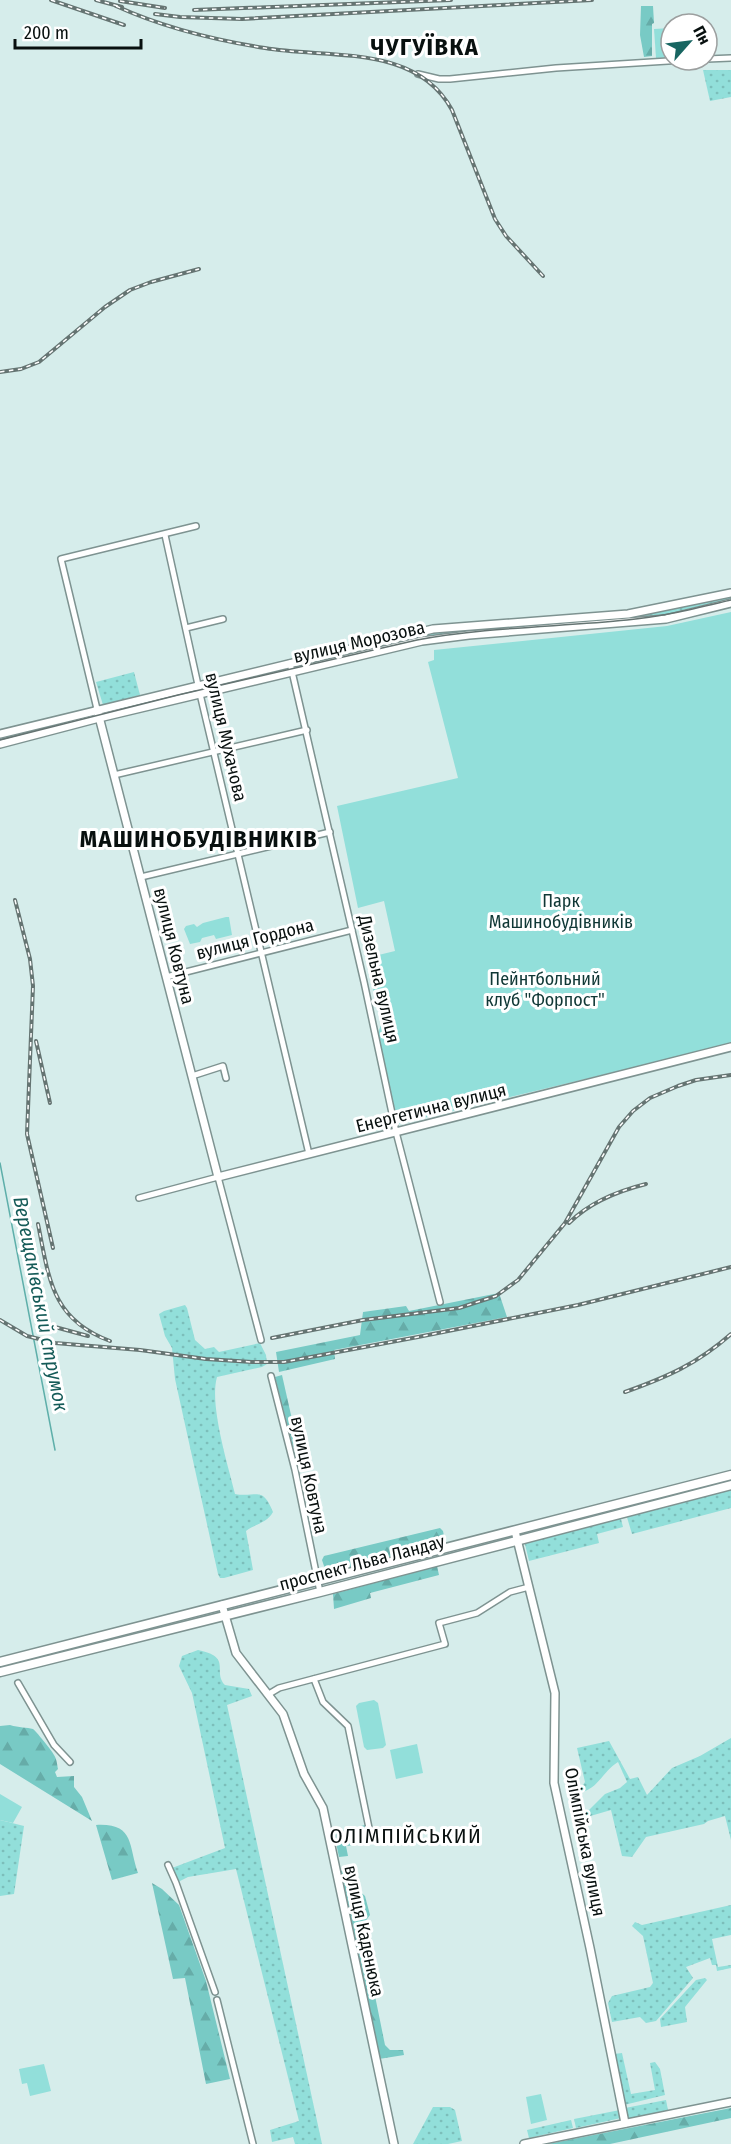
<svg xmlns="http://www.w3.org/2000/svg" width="731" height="2144" font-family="'Fira Sans Condensed',sans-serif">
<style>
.grass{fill:url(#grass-dots)}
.forest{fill:url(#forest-firs)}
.park{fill:#92dfda}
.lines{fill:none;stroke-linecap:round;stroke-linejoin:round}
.stream{stroke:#5eafaa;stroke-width:1.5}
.street-casing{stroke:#7e9391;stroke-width:8}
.secondary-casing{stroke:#7e9391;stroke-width:10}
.primary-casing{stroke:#7e9391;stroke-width:11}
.street{stroke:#fff;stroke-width:5}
.secondary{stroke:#fff;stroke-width:7}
.primary{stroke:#fff;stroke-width:8}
.tram{stroke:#657472;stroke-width:1.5}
.rail-casing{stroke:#657472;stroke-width:4}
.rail{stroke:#fff;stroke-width:1.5;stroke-dasharray:4.5;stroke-linecap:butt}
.labels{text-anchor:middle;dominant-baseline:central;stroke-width:6;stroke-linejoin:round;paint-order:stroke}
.street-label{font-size:18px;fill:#08100f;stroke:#fff}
.park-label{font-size:18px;fill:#0f3735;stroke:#fff}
.water-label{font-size:20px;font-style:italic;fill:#155b58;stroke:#fff}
.quarter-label{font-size:21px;letter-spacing:1.5px;fill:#08100f;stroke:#fff}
.district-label{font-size:24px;font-weight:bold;letter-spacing:1.5px;fill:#08100f;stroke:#fff}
</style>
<defs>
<pattern id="grass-dots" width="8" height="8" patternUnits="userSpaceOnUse" patternTransform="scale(1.5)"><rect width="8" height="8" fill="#92dfda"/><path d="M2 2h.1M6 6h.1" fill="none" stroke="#7cbeba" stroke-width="1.8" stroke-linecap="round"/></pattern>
<pattern id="forest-firs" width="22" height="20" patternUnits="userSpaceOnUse" patternTransform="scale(1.5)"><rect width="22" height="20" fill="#78cac5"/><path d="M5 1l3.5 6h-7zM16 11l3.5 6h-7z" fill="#66aca8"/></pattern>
</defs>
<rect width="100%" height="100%" fill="#d6edeb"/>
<!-- grass -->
<g class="grass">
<polygon points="703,70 731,70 731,97 710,101"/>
<polygon points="731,595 731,601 661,616 450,635 295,670 293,664 434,631 626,616"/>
<polygon points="134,672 140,695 103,705 96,682"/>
<path d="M185,1305l2,3 8,32 10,9 9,-2 5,5 41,-9 6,12 1,9 -5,3 -45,10c-8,28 11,88 18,117 22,4 27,-9 38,18 -6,11 -18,12 -27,19l7,39 -29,8h-4l-2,-4 -43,-195 -3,-31 -7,-12 -6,-22 5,-3z"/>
<polygon points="731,1479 731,1482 524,1534 524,1532"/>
<polygon points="731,1487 731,1508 632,1534 626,1514 637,1511 640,1513 654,1509 659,1505"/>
<polygon points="620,1515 623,1527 597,1534 599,1543 529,1561 524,1540"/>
<path d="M198,1650c35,7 14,21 27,35l24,4 3,7 -25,9 95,439h-27l-2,-7 -21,5 -2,-12 29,-9 -63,-252 -48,8 -12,6 -4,-15 53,-20 -33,-155 -13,-27 3,-10z"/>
<path d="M731,1738v102l-6,-24 -17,5 -4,3 -58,13 -14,20 -10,-1 -11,-46 -31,9 25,-25 15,-6 7,-6 -9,-20c-16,10 -20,28 -40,31l7,-11 -8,-34 32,-7 21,38 8,-2 9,18 25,-27 28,-12z"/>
<polygon points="0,1820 24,1826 14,1894 0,1896"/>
<polygon points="731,1905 731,1935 712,1939 718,1967 731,1965 731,1968 717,1971 716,1965 712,1965 710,1958 686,1967 693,1978 656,2021 646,2023 640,2017 612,2022 608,2003 612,1996 650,1987 653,1983 643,1936 632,1926 635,1922 642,1925"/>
<polygon points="705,1978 707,1980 685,2007 687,2022 661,2027 660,2019 696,1980"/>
<polygon points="622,2053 631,2094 655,2090 650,2063 655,2062 660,2069 665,2095 624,2105 614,2054"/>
<polygon points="666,2100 668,2110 629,2119 627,2118 625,2108"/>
<polygon points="433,2107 450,2107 455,2110 462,2141 448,2144 413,2144"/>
<polygon points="620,2110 621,2118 576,2128 574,2119"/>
<polygon points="571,2120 573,2128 529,2138 527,2130"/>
</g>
<!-- forest -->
<g class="forest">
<polygon points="641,6 653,6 654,23 652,24 652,56 644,57 640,35"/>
<polygon points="499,1293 507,1317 334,1350 335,1359 279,1372 276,1352 360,1335 363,1312 406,1306 409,1311"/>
<polygon points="282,1375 298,1446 293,1447 275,1377"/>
<polygon points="440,1528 443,1531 445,1541 444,1544 328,1573 326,1572 322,1560 324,1556"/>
<polygon points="437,1566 439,1575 370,1593 371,1598 334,1609 333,1594"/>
<path d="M10,1725c9,3 17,2 23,4 2,1 20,23 21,26 3,5 3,9 4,14l-3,3 2,5 17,-1v11l8,10 10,24 -92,-57v-38z"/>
<path d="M96,1825c39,-2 32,20 42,48l-26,7z"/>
<polygon points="365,1825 365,1838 356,1845 346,1846 348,1856 339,1857 334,1833"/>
<polygon points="348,1870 355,1887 365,1896 370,1915 361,1927 385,2045 390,2050 403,2050 404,2055 379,2059 340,1871"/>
<polygon points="152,1883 162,1889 179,1905 206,1981 230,2079 206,2084 185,1978 173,1979"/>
<polygon points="731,2108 731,2118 610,2144 548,2144"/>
</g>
<!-- park -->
<g class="park">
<polygon points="671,28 671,57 656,58 654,29"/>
<polygon points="731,612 731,1044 398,1124 378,1033 381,1025 366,958 395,951 384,901 358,908 337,806 458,778 428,662 434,660 434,650 667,626"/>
<polygon points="226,917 229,917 232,935 216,939 214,935 202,938 200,942 190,944 184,929 186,926 194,924 197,927 203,923"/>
<polygon points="374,1700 378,1703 386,1745 383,1748 367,1750 364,1747 356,1706 359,1703"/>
<polygon points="417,1744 423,1773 396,1779 390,1750"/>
<polygon points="0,1794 22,1807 13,1823 0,1820"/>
<polygon points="44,2064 51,2091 30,2096 27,2083 22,2084 19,2069"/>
<polygon points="541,2094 547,2120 531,2124 526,2097"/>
</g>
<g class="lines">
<!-- stream -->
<polyline class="stream" points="0,1163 55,1450"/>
<defs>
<g id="street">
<polyline points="707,59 731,58"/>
<polyline points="418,74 439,79 450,79 556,68 684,60"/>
<polyline points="165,535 200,694 309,1154"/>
<polyline points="186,628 223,619"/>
<polyline points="290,663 364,982 396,1132 440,1302"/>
<polyline points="97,709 61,559 196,526"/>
<polyline points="114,775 307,730"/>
<polyline points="141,877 330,832"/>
<polyline points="166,977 352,930"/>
<polyline points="192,1076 223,1066 226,1078"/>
<polyline points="139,1198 218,1177 261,1340"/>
<polyline points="271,1376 295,1470 320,1592"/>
<polyline points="314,1679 323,1702 348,1726 369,1828"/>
<polyline points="18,1683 54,1745 70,1762"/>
<polyline points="269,1694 279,1688 445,1644 439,1623 477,1613 510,1592 529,1587"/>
<polyline points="168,1865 176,1883 215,1992"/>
<polyline points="217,2000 253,2144"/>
</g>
<g id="secondary">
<polyline points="97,709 218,1177 731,1047"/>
<polyline points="0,734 433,629 628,614 731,593"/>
<polyline points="0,744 99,718 422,641 469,635 666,619 731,603"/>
<polyline points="515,1531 555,1693 554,1783 590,1948 625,2123"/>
<polyline points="222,1605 236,1653 283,1714 304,1774 323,1808 394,2144"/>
<polyline points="524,2144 731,2102"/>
</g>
<g id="primary">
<polyline points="0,1662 731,1475"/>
<polyline points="0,1672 320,1592 731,1485"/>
</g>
</defs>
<!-- street casing -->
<use href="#street" class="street-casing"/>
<!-- secondary casing -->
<use href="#secondary" class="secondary-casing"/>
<!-- primary casing -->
<use href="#primary" class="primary-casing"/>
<!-- street -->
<use href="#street" class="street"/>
<!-- secondary -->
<use href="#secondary" class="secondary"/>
<!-- primary -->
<use href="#primary" class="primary"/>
<!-- tram -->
<path class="tram" d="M0,740l178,-45 239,-55c69,-13 140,-13 210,-20 35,-3 70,-12 104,-20"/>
<defs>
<g id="rail">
<polyline points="51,0 124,25"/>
<polyline points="96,0 122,7"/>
<polyline points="120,1 165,8"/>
<path d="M116,6c46,21 98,34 149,42 62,11 151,-5 187,62l43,109 11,17 37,40"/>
<polyline points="194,10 451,0"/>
<polyline points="155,14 180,17 242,19 592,0"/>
<polyline points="0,372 21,369 39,362 105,307 130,290 151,282 199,269"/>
<polyline points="15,900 30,959 33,986 27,1134 53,1248"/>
<polyline points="36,1041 50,1103"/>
<path d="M569,1223c21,-21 49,-32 77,-39"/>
<path d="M38,1224c11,54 13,95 72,117"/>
<polyline points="0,1320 27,1336 55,1343 140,1350 206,1359 252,1362 284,1362 418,1337 578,1305 731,1267"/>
<polyline points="55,1327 88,1336"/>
<polyline points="272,1338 363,1320 459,1308 496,1296 518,1280 565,1223 619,1127 633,1111 650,1098 678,1086 696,1080 731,1075"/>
<path d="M625,1392c42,-15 72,-28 106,-58"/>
</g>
</defs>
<!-- rail casing -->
<use href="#rail" class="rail-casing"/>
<!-- rail -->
<use href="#rail" class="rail"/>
</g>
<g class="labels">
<!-- street labels -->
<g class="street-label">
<text transform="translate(359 642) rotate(-13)">вулиця Морозова</text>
<text transform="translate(226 737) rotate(77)">вулиця Мухачова</text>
<text transform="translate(255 939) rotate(-14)">вулиця Гордона</text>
<text transform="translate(174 946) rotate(76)">вулиця Ковтуна</text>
<text transform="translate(379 979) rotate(77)">Дизельна вулиця</text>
<text transform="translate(431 1108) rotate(-14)">Енергетична вулиця</text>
<text transform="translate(309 1475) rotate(78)">вулиця Ковтуна</text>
<text transform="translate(362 1563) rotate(-15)">проспект Льва Ландау</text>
<text transform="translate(585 1842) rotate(79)">Олімпійська вулиця</text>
<text transform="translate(364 1931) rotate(78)">вулиця Каденюка</text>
</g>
<!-- park labels -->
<g class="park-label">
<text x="561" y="901">Парк<tspan x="561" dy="21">Машинобудівників</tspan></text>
<text x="545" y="979">Пейнтбольний<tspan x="545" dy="21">клуб "Форпост"</tspan></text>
</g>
<!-- water labels -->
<g class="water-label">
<text transform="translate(41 1304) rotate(79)">Верещаківський струмок</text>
</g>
<!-- quarter labels -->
<g class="quarter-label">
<text x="406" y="1836">ОЛІМПІЙСЬКИЙ</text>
</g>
<!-- district labels -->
<g class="district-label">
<text x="425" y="47">ЧУГУЇВКА</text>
<text x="199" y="839">МАШИНОБУДІВНИКІВ</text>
</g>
</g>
<!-- north arrow -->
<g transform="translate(689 42) rotate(62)"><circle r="28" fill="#ffffff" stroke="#9c9f9f" stroke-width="1.5"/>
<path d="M0-4.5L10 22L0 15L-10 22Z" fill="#176561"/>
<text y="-9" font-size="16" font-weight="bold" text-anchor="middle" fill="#08100f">Пн</text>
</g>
<!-- scale -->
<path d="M15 39v9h126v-9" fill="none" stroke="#08100f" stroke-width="3"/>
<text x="24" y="39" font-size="18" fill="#08100f" stroke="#ffffff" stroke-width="4.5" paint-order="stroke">200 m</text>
</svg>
